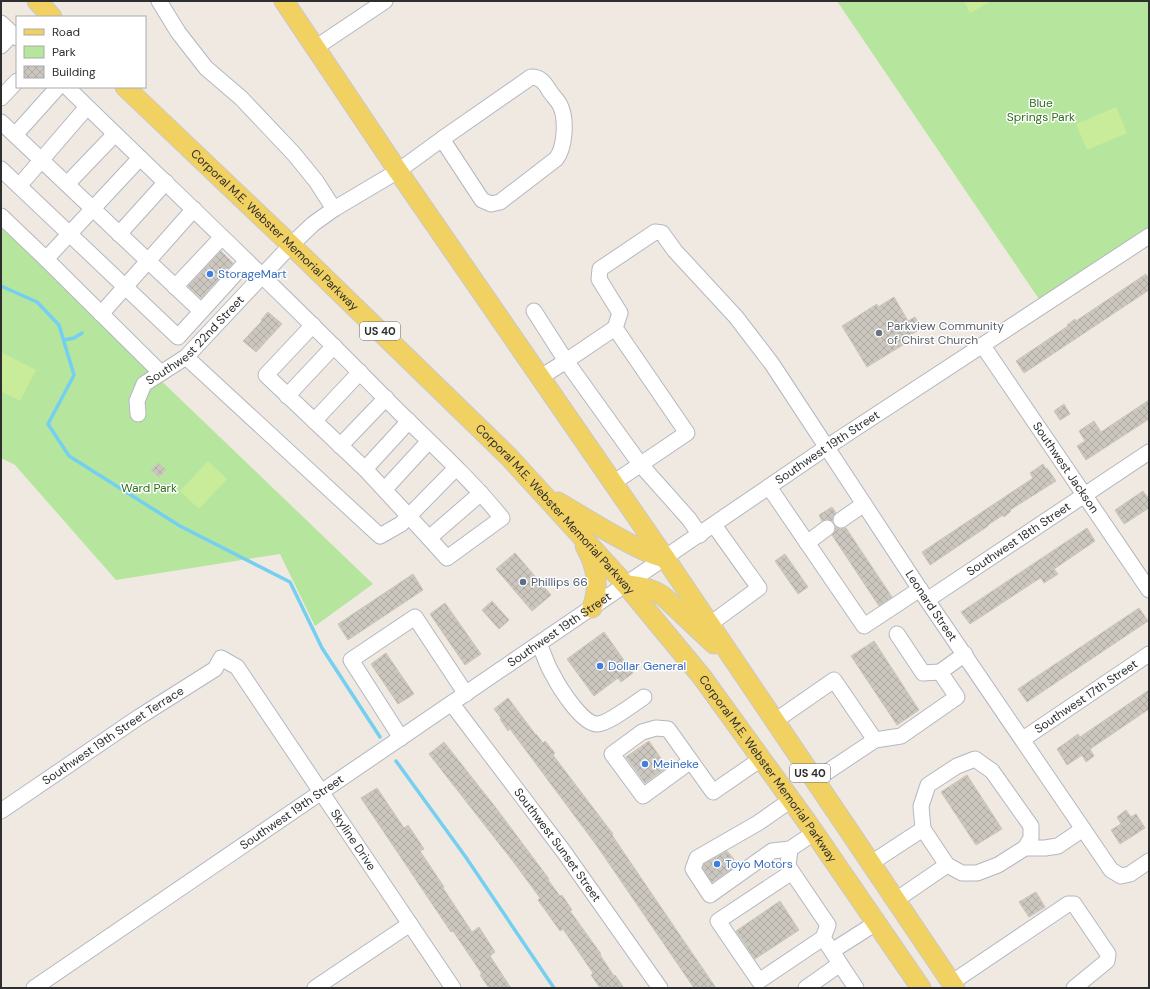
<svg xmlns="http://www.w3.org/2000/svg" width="1150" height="989" font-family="'DM Sans',sans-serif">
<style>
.park{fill:#b6e59e}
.pitch{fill:#c9ec9a}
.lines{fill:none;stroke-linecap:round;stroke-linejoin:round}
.stream{stroke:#75cff0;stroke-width:3.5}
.building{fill:url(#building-cross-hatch);stroke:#cbc5ba}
.minor-casing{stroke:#b4b7c1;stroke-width:17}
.major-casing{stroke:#c9c9c9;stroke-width:21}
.minor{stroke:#fff;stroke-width:15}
.major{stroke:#f2d163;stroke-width:19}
.shop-dot{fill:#3f7fe0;stroke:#fff;stroke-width:1.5}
.worship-dot{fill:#6b7280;stroke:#fff;stroke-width:1.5}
.service-dot{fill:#5c6f8a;stroke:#fff;stroke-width:1.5}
.labels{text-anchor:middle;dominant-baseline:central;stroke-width:3;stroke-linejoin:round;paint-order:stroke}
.shield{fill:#fff;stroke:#6d6d6d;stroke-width:1}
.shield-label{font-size:11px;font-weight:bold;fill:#2e2e2e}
.park-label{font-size:12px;fill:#2c6e1b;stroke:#fff}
.street-label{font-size:12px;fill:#2e2e2e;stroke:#fff}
.shop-label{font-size:12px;fill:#366cbe;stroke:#fff;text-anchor:start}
.worship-label{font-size:12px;fill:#5b616d;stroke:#fff;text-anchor:start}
.service-label{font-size:12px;fill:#4e5e75;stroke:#fff;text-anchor:start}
</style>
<defs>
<pattern id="building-cross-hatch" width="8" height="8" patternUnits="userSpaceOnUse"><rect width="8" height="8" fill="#cbc7bf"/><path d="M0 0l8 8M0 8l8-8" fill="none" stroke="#afaba4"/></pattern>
</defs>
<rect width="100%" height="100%" fill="#efe9e1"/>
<!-- park -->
<g class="park">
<polygon points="837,1 1149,1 1149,237 1043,305"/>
<polygon points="1,227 373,584 315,626 280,554 116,580 15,465 1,458"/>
</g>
<!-- pitch -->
<g class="pitch">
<polygon points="964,1 992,1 970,13"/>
<polygon points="1116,107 1127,133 1087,150 1076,124"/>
<polygon points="1,352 36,370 20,401 1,391"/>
<polygon points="208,461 227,479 199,509 180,491"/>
</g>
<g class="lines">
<!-- stream -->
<g class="stream">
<polyline points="1,286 37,302 59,325 74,375 48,424 69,456 180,526 290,582 322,648 380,737"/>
<polyline points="64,340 74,338 82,333"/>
<polyline points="396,761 465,856 554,988"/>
</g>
</g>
<!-- building -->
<g class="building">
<polygon points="221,251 233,263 201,298 188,286"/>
<polygon points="1146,274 1149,279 1149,290 1024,373 1016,361 1068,326 1067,325 1075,319 1076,321"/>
<polygon points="894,297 908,321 915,317 922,328 904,339 906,343 867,367 842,326 877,304 878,307"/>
<polygon points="268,312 282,324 256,352 243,341 262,321 261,320"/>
<polygon points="1149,400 1149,419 1086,460 1077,446 1085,441 1079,431 1094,421 1101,432"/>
<polygon points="1064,404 1070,414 1060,420 1054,411"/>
<polygon points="158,463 166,470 159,477 151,470"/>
<polygon points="1043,464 1046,469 1047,468 1056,481 1010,510 1011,511 1004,517 1003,515 988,525 988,526 930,565 922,552 1033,478 1030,473"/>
<polygon points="1143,491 1149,499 1149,508 1124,524 1115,510"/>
<polygon points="832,507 836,513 833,517 832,521 826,519 822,521 819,515"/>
<polygon points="836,527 841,529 846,528 892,597 879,606 832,535 835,532"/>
<polygon points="1087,528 1095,541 1054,569 1058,574 1044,583 1041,578 1037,580 970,624 961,612"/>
<polygon points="515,553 551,595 532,611 496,569"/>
<polygon points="785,554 808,587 798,594 775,561"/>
<polygon points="413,574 423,590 348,640 338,624"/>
<polygon points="492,601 509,620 499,629 482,610"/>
<polygon points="445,603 481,654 465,665 430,614"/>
<polygon points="1139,608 1148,621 1027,702 1018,689"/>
<polygon points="604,632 633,673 621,682 618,678 594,696 567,659"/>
<polygon points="874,641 919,710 897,725 851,656"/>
<polygon points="386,653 414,694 398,704 371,664"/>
<polygon points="1149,690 1149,709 1090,749 1094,756 1086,762 1082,755 1067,765 1057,749 1078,734 1080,737"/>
<polygon points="508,698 536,735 536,734 543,743 545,741 555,753 553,755 559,763 613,834 612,835 639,875 716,988 694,988 597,846 510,729 508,731 500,719 501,718 494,709"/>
<polygon points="649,741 667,767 645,783 626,757"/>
<polygon points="444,742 496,808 549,879 548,880 560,896 562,895 572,910 570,911 601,954 600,955 614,976 615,975 624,988 600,988 591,975 593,973 563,929 560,931 538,900 540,898 515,864 429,754"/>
<polygon points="967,775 1002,829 976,845 941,792"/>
<polygon points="377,788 404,828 408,825 424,849 420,851 444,887 443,888 472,932 479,927 495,952 490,956 511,988 489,988 480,975 482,974 453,931 451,932 361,798"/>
<polygon points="1126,810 1131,817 1136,814 1145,828 1120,844 1111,830 1121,824 1117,817"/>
<polygon points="727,851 733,858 736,866 712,882 703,868 704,864"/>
<polygon points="1036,892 1045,907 1029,917 1019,902"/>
<polygon points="780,901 799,930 755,959 736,931"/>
</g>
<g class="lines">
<defs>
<g id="minor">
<polyline points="159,1 178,32 206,68 241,98 294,154 316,181 334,209"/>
<polyline points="1,23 17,38"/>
<polyline points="1,46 12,34"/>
<polyline points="315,48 385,1"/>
<path d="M67,87c106,104 215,205 319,312 39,39 81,76 116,119l-55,40 -18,-20 52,-45"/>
<polyline points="1,98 17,81"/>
<polyline points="1,122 201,311"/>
<polyline points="15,135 58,87"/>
<polyline points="1,169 178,337 247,261"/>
<polyline points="67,184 115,134"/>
<polyline points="19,186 87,107"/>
<polyline points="1,216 46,259 161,373"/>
<polyline points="119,234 166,182"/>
<polyline points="46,259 140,158"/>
<polyline points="175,287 222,237"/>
<polyline points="534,311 566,361 615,328 687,433 613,483"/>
<polyline points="101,314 194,209"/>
<polyline points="313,325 266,375 365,469 429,538"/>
<path id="s1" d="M615,328l5,-15 -21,-34 1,-10 55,-37 7,1 13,18 61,66 36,47 155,236 184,270 10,6 9,-2 19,-13"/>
<path id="s2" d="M983,346l166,244"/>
<polyline points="186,357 380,536 401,524 456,468"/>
<polyline points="541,377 566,361 640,464 689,519 700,535"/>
<polyline points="287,396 334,346"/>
<path id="s3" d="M138,414l-1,-13 7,-17 42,-27 105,-112 22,-21 21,-15 64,-38 44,-32 40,61 9,4 9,-2 56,-43c9,-11 11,-40 4,-54 -2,-4 -6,-8 -9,-12 -6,-9 -9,-16 -20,-16l-89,62"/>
<polyline points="314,421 360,372"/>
<polyline points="340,446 386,398"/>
<polyline points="365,469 409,421"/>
<polyline points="769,487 864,626 920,589"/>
<polyline points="385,489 429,441"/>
<polyline points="841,520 864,504"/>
<polyline points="807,543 827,528"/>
<path id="s4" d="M927,600l222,-148"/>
<polyline points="710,624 759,588 714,525"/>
<polyline points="897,634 923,673 940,672"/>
<path d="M539,644c5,10 8,22 14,31 6,12 29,49 44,49 11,0 38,-21 47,-27"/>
<path id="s5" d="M452,704l112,148 96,136"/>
<polyline points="775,721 834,680 875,740 815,780"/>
<polyline points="401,738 351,660 415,617 466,694"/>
<path id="s6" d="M1023,739l126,-85"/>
<polyline points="875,740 901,736 957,697 940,672 965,654"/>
<polyline points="691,761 643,796 612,754 642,732 656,728 668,729 713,792 761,759"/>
<polyline points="791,800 758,823 697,858 693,869 710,895 772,851 790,849 814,833"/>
<path id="s7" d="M1,811l138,-94 76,-48 6,-11 16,9 216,321"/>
<polyline points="923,829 921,806 928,785 957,766 975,759 992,771 1031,826 1031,838 1025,848"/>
<polyline points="790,849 788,866 792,872 828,925 823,938 759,981 718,921 792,872"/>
<polyline points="871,863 923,829 947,865 896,900"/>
<polyline points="947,865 962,873 977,873 998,865 1025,848 1045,848 1058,846 1083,829"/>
<polyline points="823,938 832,951 876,923"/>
<polyline points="840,964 856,988"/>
<polyline points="951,983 1068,904 1074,904 1108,954 1107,961 1074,988"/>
<path id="s8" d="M34,988l793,-541 322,-211"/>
<polyline points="315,988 410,924"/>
<polyline points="806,988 840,964 832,951"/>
</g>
<g id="major">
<polyline points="37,1 52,17"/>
<polyline points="284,1 398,171 665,558 955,988"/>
<path id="s9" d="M125,87l166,158 218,212 117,128 76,92 105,145 114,166"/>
<path d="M558,502c22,13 44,27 67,39 14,7 26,14 40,17"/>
<path d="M585,546c11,19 15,41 7,62"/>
<path d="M626,585c14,1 25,3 37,11l51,48"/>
</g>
</defs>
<!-- minor casing -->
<use href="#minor" class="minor-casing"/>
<!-- major casing -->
<use href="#major" class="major-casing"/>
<!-- minor -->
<use href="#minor" class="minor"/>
<!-- major -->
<use href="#major" class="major"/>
</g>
<!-- markers -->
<g class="shop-dot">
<circle cx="210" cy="274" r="4"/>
<circle cx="600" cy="666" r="4"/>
<circle cx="645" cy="764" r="4"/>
<circle cx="717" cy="864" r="4"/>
</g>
<circle class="worship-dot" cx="879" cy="333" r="4"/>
<circle class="service-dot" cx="523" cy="582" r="4"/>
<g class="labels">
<!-- shield labels -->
<g class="shield">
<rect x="360" y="322" width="40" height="18" rx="3"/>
<rect x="790" y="764" width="40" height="18" rx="3"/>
</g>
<g class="shield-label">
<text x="380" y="331">US 40</text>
<text x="810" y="773">US 40</text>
</g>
<!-- park labels -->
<g class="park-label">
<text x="1041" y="103">Blue<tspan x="1041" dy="14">Springs Park</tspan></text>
<text x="149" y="488">Ward Park</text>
</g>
<!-- street labels -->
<g class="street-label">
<text stroke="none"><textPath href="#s9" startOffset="207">Corporal M.E. Webster Memorial Parkway</textPath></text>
<text stroke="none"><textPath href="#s3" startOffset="99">Southwest 22nd Street</textPath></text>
<text stroke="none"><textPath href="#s8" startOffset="960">Southwest 19th Street</textPath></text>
<text stroke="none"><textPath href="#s2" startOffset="147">Southwest Jackson</textPath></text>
<text stroke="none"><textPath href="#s9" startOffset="603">Corporal M.E. Webster Memorial Parkway</textPath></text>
<text stroke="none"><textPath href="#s4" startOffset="110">Southwest 18th Street</textPath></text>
<text stroke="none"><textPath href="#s1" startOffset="600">Leonard Street</textPath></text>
<text stroke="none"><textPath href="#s8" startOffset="636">Southwest 19th Street</textPath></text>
<text stroke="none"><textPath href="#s6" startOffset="76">Southwest 17th Street</textPath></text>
<text stroke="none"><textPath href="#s7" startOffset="135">Southwest 19th Street Terrace</textPath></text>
<text stroke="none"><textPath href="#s9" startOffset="939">Corporal M.E. Webster Memorial Parkway</textPath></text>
<text stroke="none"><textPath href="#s8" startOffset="312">Southwest 19th Street</textPath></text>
<text stroke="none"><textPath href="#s7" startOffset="496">Skyline Drive</textPath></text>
<text stroke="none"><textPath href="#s5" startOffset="176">Southwest Sunset Street</textPath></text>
</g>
<!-- shop labels -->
<g class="shop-label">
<text x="218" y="274">StorageMart</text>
<text x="608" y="666">Dollar General</text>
<text x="653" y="764">Meineke</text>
<text x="725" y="864">Toyo Motors</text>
</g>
<!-- worship labels -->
<g class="worship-label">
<text x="887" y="326">Parkview Community<tspan x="887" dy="14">of Chirst Church</tspan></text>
</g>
<!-- service labels -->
<g class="service-label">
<text x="531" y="582">Phillips 66</text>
</g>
</g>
<!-- border -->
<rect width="1150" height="989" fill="none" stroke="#2e2e2e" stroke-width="4"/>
<!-- legend -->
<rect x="16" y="16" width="130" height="72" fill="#ffffff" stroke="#ababab"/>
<rect x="24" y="29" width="20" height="6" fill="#f2d163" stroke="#ababab"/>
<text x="52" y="36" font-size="12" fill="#2e2e2e">Road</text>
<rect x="24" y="46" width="20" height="12" fill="#b6e59e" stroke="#ababab"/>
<text x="52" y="56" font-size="12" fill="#2e2e2e">Park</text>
<rect x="24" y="66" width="20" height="12" fill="url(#building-cross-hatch)" stroke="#ababab"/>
<text x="52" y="76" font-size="12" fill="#2e2e2e">Building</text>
</svg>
